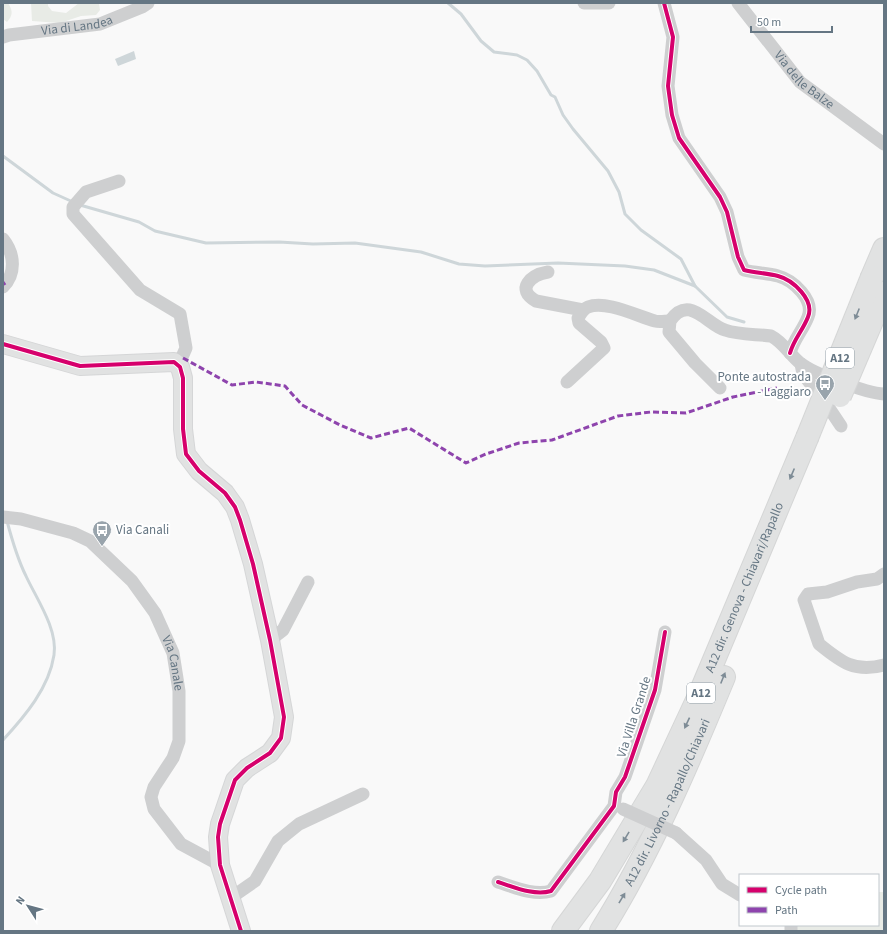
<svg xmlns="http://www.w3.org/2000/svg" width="887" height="934" font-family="'Source Sans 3',sans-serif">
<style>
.green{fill:#e8ebe6}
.water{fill:#ced6d9}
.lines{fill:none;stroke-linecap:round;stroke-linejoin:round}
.stream{stroke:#ced6d9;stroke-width:3}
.secondary-casing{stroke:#d5d6d7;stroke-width:20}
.highway-casing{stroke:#d5d6d6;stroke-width:24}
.street{stroke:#cecfd0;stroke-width:13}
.secondary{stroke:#e1e2e2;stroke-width:18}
.highway{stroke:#e1e2e2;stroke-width:22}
.highway-bridge-casing{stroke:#d5d6d6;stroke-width:24;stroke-linecap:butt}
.street-bridge{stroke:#cecfd0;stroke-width:13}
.highway-bridge{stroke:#e1e2e2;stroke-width:22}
.quiet{stroke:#8e44ad;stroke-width:3;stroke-dasharray:6 3;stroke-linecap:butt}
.cycleway-casing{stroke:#fff;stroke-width:6}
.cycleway{stroke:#d6006c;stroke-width:4}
.oneway{fill:#7e8c96}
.labels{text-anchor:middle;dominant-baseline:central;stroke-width:4;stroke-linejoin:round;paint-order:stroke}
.shield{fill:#fff;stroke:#939fa8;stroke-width:1}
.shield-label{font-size:12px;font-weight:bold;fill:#657683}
.street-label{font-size:13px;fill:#657683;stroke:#fff}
.poi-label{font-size:13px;fill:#657683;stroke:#fff;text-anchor:end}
</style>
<rect width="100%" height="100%" fill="#f9f9f9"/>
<!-- green -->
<g class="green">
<path d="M3,3h5c5,8 5,12 -1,19l-4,-3z"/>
<polygon points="31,3 48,3 48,6 52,11 66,13 79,3 97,3 99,4 100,10 96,15 81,16 60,23 32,21"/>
<polygon points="878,892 884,892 884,931 793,931 793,925 878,925"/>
</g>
<!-- water -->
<polygon class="water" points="134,51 136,59 118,66 115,59"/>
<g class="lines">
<!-- stream -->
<g class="stream">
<polyline points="448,3 461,14 481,41 494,52 517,55 527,60 537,71 551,95 555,97 563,115 573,129 608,171 619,192 625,214 641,230 681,259 695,286 727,317 744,322"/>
<polyline points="3,156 53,193 73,202"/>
<polyline points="80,205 139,222 155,231 206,243 279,242 313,244 355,243 421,252 459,264 485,266 558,263 625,266 654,270 695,286"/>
<path d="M3,740c22,-24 46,-52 51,-85 4,-26 -18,-57 -28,-79 -9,-18 -14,-36 -19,-55"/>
</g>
<defs>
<polyline id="secondary" points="3,344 80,366 174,362 180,367 183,378 183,429 186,454 199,471 225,493 235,507 240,520 253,564 270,640 284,717 281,738 270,753 247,768 235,780 220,824 218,837 220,865 241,931"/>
<g id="highway">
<polyline points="872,277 884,249"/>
<path id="s4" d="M563,931l37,-50 57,-95 41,-88 109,-260"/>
<path id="s5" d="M601,931c50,-80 87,-167 123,-254"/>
</g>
</defs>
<!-- secondary casing -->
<use href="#secondary" class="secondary-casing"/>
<!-- highway casing -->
<use href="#highway" class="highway-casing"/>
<!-- street -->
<g class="street">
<polyline points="584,3 609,3"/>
<path d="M664,3l9,34 -5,49 4,29 7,23 41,59 7,15 11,45 6,13c11,3 23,3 34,6 15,4 37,24 30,41 -5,13 -14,22 -18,36"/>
<path id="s1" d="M738,3l62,79 84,62"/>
<path id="s2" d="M3,37l6,-2 91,-11 42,-17 6,-4"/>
<polyline points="119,181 86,192 73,207 73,214 140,290 180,314 186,348 178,366"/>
<path d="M3,239c12,15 13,35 0,48"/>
<path d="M548,272c-17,3 -33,17 -12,29l47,9"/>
<polyline points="801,364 803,374 827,405 841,426"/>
<path d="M567,382l37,-34 -3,-6 -22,-19 -1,-5c3,-5 5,-9 10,-11 18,-7 49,9 67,14 4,1 10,0 15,0"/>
<path d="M720,388l-25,-25 -26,-31 1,-11c19,-28 37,4 55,9 14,5 31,4 46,6 12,6 19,19 29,27 13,11 67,30 84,31"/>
<path id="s3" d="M3,517l18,2 52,14 17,8 42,40 23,32 18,40 6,38v50l-6,17 -19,29 -3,10 3,12 27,35 39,21"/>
<path d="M884,574l-7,5 -20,3 -30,10 -19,2 -4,6 15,44c22,18 36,29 65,21"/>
<polyline points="270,640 283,630 308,582"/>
<polyline points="676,833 706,860 722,884 740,895"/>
<path d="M498,882c16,5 36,14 53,9l63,-85 2,-14 9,-15 30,-87 10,-58"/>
<polyline points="232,897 255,881 278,841 299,824 363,794"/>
<polyline points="791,931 791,925"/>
</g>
<!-- secondary -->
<use href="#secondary" class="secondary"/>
<!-- highway -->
<use href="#highway" class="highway"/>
<defs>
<g id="highway-bridge">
<polyline points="840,396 884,293"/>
<polyline points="807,438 872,277"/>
</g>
</defs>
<!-- highway-bridge casing -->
<use href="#highway-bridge" class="highway-bridge-casing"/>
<!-- street-bridge -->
<polyline class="street-bridge" points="623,809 676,833"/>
<!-- highway-bridge -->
<use href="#highway-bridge" class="highway-bridge"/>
<!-- quiet -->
<g class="quiet">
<polyline points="3,282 5,285"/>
<polyline points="183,358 232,385 256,382 285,386 302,405 340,425 371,438 409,428 466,463 486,454 519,443 552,440 618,416 651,412 686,413 733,397 777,388"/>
</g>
<defs>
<g id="cycleway">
<path d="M664,3l9,34 -5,49 4,29 7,23 41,59 7,15 11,45 6,13c11,3 23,3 34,6 15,4 37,24 30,41 -5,13 -14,22 -18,36"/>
<polyline points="3,344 80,366 174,362 180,367 183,378 183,429 186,454 199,471 225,493 235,507 240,520 253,564 270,640 284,717 281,738 270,753 247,768 235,780 220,824 218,837 220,865 241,931"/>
<path d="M498,882c16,5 36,14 53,9l63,-85 2,-14 9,-15 30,-87 10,-58"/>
</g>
</defs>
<!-- cycleway casing -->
<use href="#cycleway" class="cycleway-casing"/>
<!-- cycleway -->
<use href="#cycleway" class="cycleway"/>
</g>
<!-- one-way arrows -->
<defs><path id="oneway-solid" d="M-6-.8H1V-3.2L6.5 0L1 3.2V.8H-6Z"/></defs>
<g class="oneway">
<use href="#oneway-solid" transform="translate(857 314) rotate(112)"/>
<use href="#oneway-solid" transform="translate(792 474) rotate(113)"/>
<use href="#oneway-solid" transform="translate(723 678) rotate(-68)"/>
<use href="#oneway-solid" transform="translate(687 723) rotate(115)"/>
<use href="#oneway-solid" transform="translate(626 837) rotate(121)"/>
<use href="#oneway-solid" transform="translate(622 898) rotate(-59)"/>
</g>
<!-- icons -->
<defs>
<symbol id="bus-pin" viewBox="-11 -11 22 30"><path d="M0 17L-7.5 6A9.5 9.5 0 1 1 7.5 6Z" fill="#99a4ac" stroke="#fff"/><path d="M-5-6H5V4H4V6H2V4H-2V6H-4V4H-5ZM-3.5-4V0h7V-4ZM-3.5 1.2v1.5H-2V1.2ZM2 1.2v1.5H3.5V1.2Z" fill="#fff"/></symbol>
</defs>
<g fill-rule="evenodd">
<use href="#bus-pin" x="814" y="373" width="22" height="30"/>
<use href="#bus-pin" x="91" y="519" width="22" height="30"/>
</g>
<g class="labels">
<!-- shield labels -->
<g class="shield">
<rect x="826" y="348" width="28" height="20" rx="3"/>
<rect x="687" y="683" width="28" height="20" rx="3"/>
</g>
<g class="shield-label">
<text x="840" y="358">A12</text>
<text x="701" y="693">A12</text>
</g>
<!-- street labels -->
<g class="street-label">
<text stroke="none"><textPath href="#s2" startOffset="75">Via di Landea</textPath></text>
<text stroke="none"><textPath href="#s1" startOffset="102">Via delle Balze</textPath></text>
<text stroke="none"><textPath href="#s4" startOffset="390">A12 dir. Genova - Chiavari/Rapallo</textPath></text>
<text stroke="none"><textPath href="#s3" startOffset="242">Via Canale</textPath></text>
<text transform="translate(634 717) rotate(-72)">Via Villa Grande</text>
<text stroke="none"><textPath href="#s5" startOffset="145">A12 dir. Livorno - Rapallo/Chiavari</textPath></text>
</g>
<!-- poi labels -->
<g class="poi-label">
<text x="811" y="377">Ponte autostrada<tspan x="811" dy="15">- Laggiaro</tspan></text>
<text x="116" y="530" text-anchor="start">Via Canali</text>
</g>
</g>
<!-- border -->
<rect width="887" height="934" fill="none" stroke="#657683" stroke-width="8"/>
<!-- legend -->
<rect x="739" y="874" width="140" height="52" fill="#ffffff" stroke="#c1c8cd"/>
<rect x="747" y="887" width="20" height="6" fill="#d6006c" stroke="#c1c8cd"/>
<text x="775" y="894" font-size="12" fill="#657683">Cycle path</text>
<rect x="747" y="907" width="20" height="6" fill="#8e44ad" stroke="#c1c8cd"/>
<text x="775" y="914" font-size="12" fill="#657683">Path</text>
<!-- north arrow -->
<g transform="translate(28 906) rotate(306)" stroke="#ffffff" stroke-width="3" paint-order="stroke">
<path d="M0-3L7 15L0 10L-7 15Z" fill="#657683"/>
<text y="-6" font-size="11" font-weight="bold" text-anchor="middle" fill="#657683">N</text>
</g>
<!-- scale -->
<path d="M751 26v6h81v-6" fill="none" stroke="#657683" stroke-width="2"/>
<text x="757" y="26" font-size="12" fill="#657683" stroke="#ffffff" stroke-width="3" paint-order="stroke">50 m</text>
</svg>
